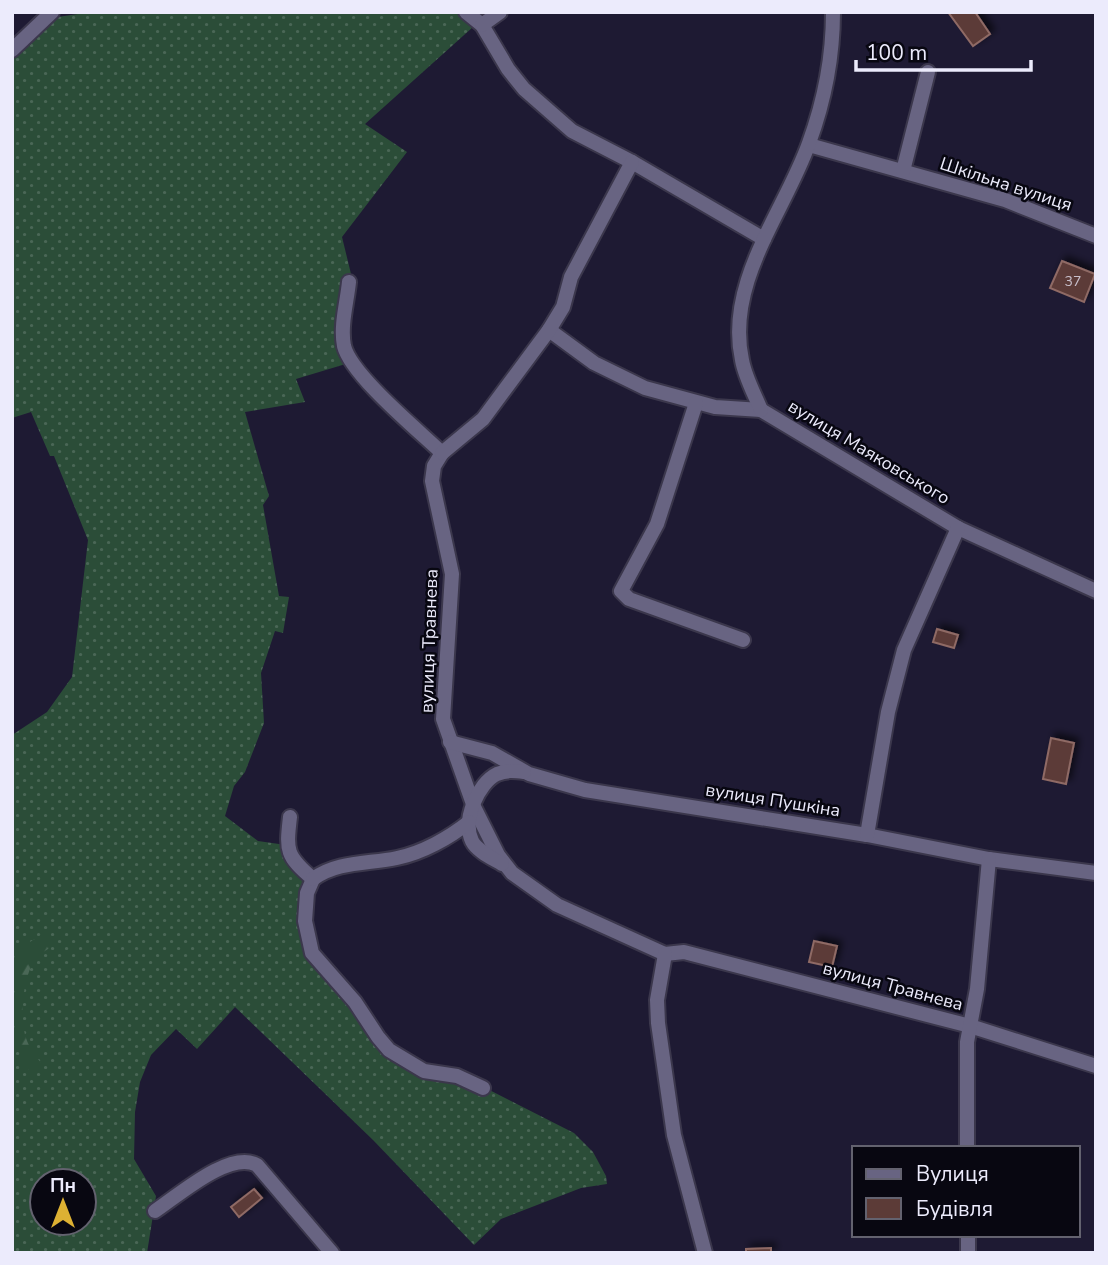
<svg xmlns="http://www.w3.org/2000/svg" width="1108" height="1265" font-family="'Nunito Sans',sans-serif">
<style>
.grass{fill:url(#grass-dots);fill-rule:evenodd}
.forest{fill:url(#forest-firs)}
.building{fill:#5c3b37;stroke:#8f6a65;stroke-width:2;filter:url(#shadow)}
.lines{fill:none;stroke-linecap:round;stroke-linejoin:round}
.street-casing{stroke:#3b374c;stroke-width:18}
.street{stroke:#686482;stroke-width:14}
.labels{text-anchor:middle;dominant-baseline:central;stroke-width:5;stroke-linejoin:round;paint-order:stroke}
.number-label{font-size:14px;fill:#c8bfcb}
.street-label{font-size:18px;fill:#ecebfc;stroke:#080711}
</style>
<defs>
<pattern id="grass-dots" width="8" height="8" patternUnits="userSpaceOnUse" patternTransform="scale(1.75)"><rect width="8" height="8" fill="#2b4d38"/><path d="M2 2h.1M6 6h.1" fill="none" stroke="#4a6756" stroke-width="1.8" stroke-linecap="round"/></pattern>
<pattern id="forest-firs" width="22" height="20" patternUnits="userSpaceOnUse" patternTransform="scale(1.75)"><rect width="22" height="20" fill="#2b4d38"/><path d="M5 1l3.5 6h-7zM16 11l3.5 6h-7z" fill="#4a6756"/></pattern>
<filter id="shadow"><feDropShadow dx="4.5" dy="-4.5" stdDeviation="3.5" flood-color="#0009"/></filter>
</defs>
<rect width="100%" height="100%" fill="#1e1a33"/>
<!-- grass -->
<path class="grass" d="M91,12h368l14,15 -108,97 42,28 -65,85 10,41 -6,4 3,81 -53,16 9,23 -60,10 24,84 -6,9 16,91 10,1 -6,36 -8,-2 -14,42 3,50 -19,49 -11,14 -9,30 33,25 28,4 25,42 -1,53 69,95 30,25 49,14 116,59 19,19 13,24 1,8 -26,4 -80,31 -27,26 -101,-105 -138,-133 -38,42 -21,-20 -25,26 -11,27 -5,30 -1,47 22,37 -9,57h-135v-518l35,-23 25,-35 16,-137 -34,-84h-4l-19,-44 -19,6v-363l39,-37zM42,1181h42v42h-42z"/>
<!-- forest -->
<path class="forest" d="M46,932l10,8 -1,4c-6,5 -13,8 -18,13 -14,16 -18,61 -11,81 3,10 11,20 18,28l-5,6 -16,-4 -4,-19 -7,-4v-92z"/>
<!-- building -->
<g class="building">
<polygon points="948,12 975,12 990,34 973,46"/>
<polygon points="1062,261 1095,274 1084,302 1050,288"/>
<polygon points="937,629 958,635 954,648 933,642"/>
<polygon points="1051,738 1074,743 1066,784 1043,779"/>
<polygon points="814,941 837,946 832,967 809,962"/>
<polygon points="254,1189 262,1198 239,1217 231,1207"/>
<polygon points="771,1248 771,1253 746,1253 746,1249"/>
</g>
<g class="lines">
<defs>
<g id="street">
<polyline points="466,12 482,25 508,69 524,89 572,131 632,162 764,239"/>
<polyline points="482,25 500,12"/>
<polyline points="12,50 52,12"/>
<polyline points="809,145 1005,200 1096,236"/>
<polyline points="903,171 928,72"/>
<path d="M349,282c-2,20 -9,44 -5,64 7,29 75,85 98,107l-8,13 -2,15 20,93 -9,145 31,88 24,48 14,18 45,32 108,49 19,-2 286,74 126,40"/>
<polyline points="549,330 594,363 645,388 715,407 761,410 958,528 1096,591"/>
<polyline points="696,403 657,524 621,591 629,599 743,640"/>
<path d="M761,410c-7,-17 -16,-33 -19,-50 -17,-78 43,-149 67,-217 15,-41 24,-87 24,-131"/>
<polyline points="442,453 483,419 549,330 563,307 571,277 632,162"/>
<polyline points="450,742 492,753 529,774 585,790 867,835 989,859 1096,873"/>
<path d="M290,817c-4,34 -4,39 23,62l-6,14 -2,28 7,32 43,49 23,35 11,13 35,21 33,5 26,12"/>
<polyline points="867,835 888,712 904,650 958,528"/>
<path d="M502,864c-10,-6 -25,-13 -30,-23 -10,-21 6,-58 25,-67 9,-4 18,-3 27,-2"/>
<path d="M313,879c24,-18 56,-15 84,-21 25,-5 52,-20 72,-36"/>
<polyline points="665,954 657,1000 658,1023 674,1135 705,1253"/>
<polyline points="967,1148 967,1042 977,989 989,859"/>
<path d="M155,1211c24,-16 75,-61 102,-46l75,88"/>
<polyline points="968,1235 968,1253"/>
</g>
</defs>
<!-- street casing -->
<use href="#street" class="street-casing"/>
<!-- street -->
<use href="#street" class="street"/>
</g>
<g class="labels">
<!-- number labels -->
<g class="number-label">
<text x="1073" y="281">37</text>
</g>
<!-- street labels -->
<g class="street-label">
<text transform="translate(1006 184) rotate(18)">Шкільна вулиця</text>
<text transform="translate(869 452) rotate(31)">вулиця Маяковського</text>
<text transform="translate(429 641) rotate(-88)">вулиця Травнева</text>
<text transform="translate(773 800) rotate(9)">вулиця Пушкіна</text>
<text transform="translate(893 986) rotate(15)">вулиця Травнева</text>
</g>
</g>
<!-- border -->
<rect width="1108" height="1265" fill="none" stroke="#ecebfc" stroke-width="28"/>
<!-- legend -->
<rect x="852" y="1146" width="228" height="91" fill="#080711" stroke="#63626f" stroke-width="2"/>
<rect x="866" y="1169" width="35" height="10" fill="#686482" stroke="#63626f" stroke-width="2"/>
<text x="916" y="1181" font-size="21" fill="#ecebfc">Вулиця</text>
<rect x="866" y="1198" width="35" height="21" fill="#5c3b37" stroke="#63626f" stroke-width="2"/>
<text x="916" y="1216" font-size="21" fill="#ecebfc">Будівля</text>
<!-- north arrow -->
<g transform="translate(63 1202)"><circle r="33" fill="#080711" stroke="#63626f" stroke-width="2"/>
<path d="M0-5L12 26L0 18L-12 26Z" fill="#ddb133"/>
<text y="-10" font-size="19" font-weight="bold" text-anchor="middle" fill="#ecebfc">Пн</text>
</g>
<!-- scale -->
<path d="M856 60v10h175v-10" fill="none" stroke="#ecebfc" stroke-width="3.5"/>
<text x="866" y="60" font-size="21" fill="#ecebfc" stroke="#080711" stroke-width="5" paint-order="stroke">100 m</text>
</svg>
